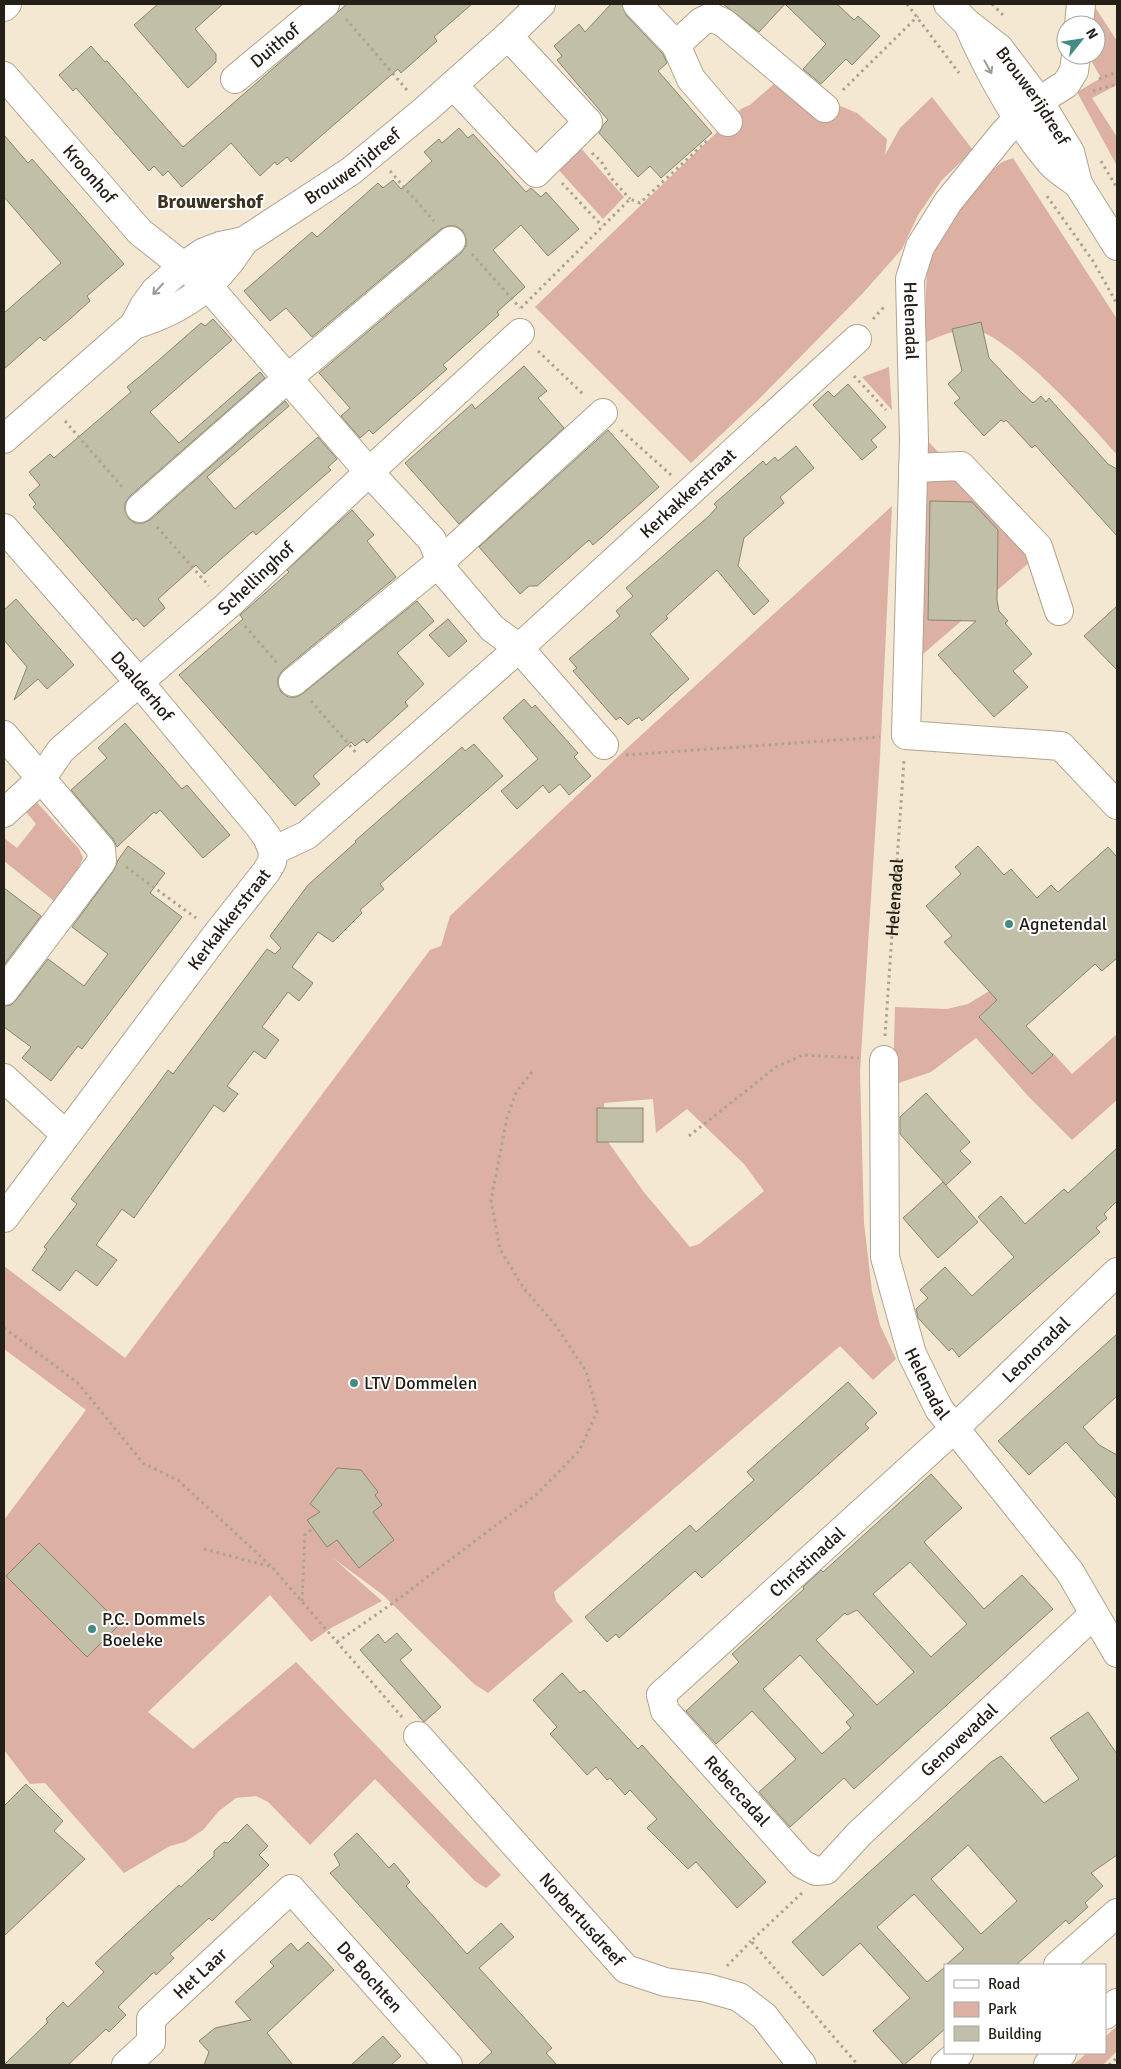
<svg xmlns="http://www.w3.org/2000/svg" width="1121" height="2069" font-family="Signika,sans-serif">
<style>
.green{fill:#dcb0a3;fill-rule:evenodd}
.building{fill:#c1bfa7;stroke:#88866f;fill-rule:evenodd}
.lines{fill:none;stroke-linecap:round;stroke-linejoin:round}
.minor-casing{stroke:#b0a48f;stroke-width:30}
.path{stroke:#ada392;stroke-width:3;stroke-dasharray:2.5 4;stroke-linecap:butt}
.minor{stroke:#fff;stroke-width:28}
.oneway{stroke:#9c9b97}
.poi-dot{fill:#448b85;stroke:#fff;stroke-width:2}
.labels{text-anchor:middle;dominant-baseline:central;stroke-width:4;stroke-linejoin:round;paint-order:stroke}
.street-label{font-size:18px;fill:#242018;stroke:#fff}
.poi-label{font-size:18px;fill:#242018;stroke:#fff;text-anchor:start}
.neighbourhood-label{font-size:19px;font-weight:bold;fill:#3d3321;stroke:#fff}
</style>
<rect width="100%" height="100%" fill="#f5e8d2"/>
<!-- green -->
<g class="green">
<polygon points="1093,4 1117,41 1117,85 1092,98 1117,137 1117,166 1077,92 1101,78 1088,55 1096,55 1096,25 1086,25"/>
<polygon points="776,82 824,93 838,105 857,113 887,139 885,155 900,128 932,97 973,150 942,180 918,215 902,249 863,293 759,399 691,463 535,307 741,109 750,105"/>
<polygon points="579,146 624,197 603,219 556,167"/>
<path d="M1013,158l104,161v136c-23,-27 -110,-121 -142,-125 -19,-2 -34,6 -51,13l3,-77 23,-49 24,-31 28,-24z"/>
<polygon points="889,367 892,410 862,377"/>
<polygon points="922,435 1037,556 916,660"/>
<path d="M892,506l-12,251 -20,314 4,152 8,68 8,34 16,34 -23,21 -33,-34 -286,246 2,9 17,20 -85,72 -14,-9 -91,-89 -50,-37 49,43 -51,27 -20,14 -41,-47 -122,117 45,37 103,-87 205,213 -15,13 -11,-7 -100,-102 -65,66 -42,-43 -12,-6 -20,2 -17,13 -16,19 -18,12 -15,4 -46,27 -79,-90 -15,1 -26,-34v-230l82,-110 -82,-61v-83l121,92 305,-408 11,-4 9,-30 175,-166zM653,1099l3,34 31,-24 57,55 20,27 -65,53 -9,3 -47,-56 -37,-52 -2,-36z"/>
<polygon points="33,798 79,849 83,858 77,871 54,901 4,861 4,838 17,848 36,824 23,808"/>
<polygon points="991,990 1005,1000 1032,1073 1053,1053 1072,1074 1117,1034 1117,1100 1072,1140 1028,1096 976,1038 931,1072 893,1085 895,1007 947,1009 968,1004"/>
<polygon points="1117,2026 1117,2051 1103,2065 1073,2065 1087,2053 1105,2053 1105,2037"/>
</g>
<!-- building -->
<g class="building">
<polygon points="158,4 223,4 195,29 216,54 216,62 188,88 134,25"/>
<polygon points="347,4 472,4 434,37 437,41 401,73 398,69 291,162 287,157 277,165 275,162 260,176 231,143 182,187 168,171 163,176 154,166 149,171 76,88 73,91 59,75 91,46 105,62 107,61 183,147"/>
<polygon points="611,4 622,4 626,15 663,54 667,63 658,71 712,133 661,178 650,166 638,177 616,152 599,133 603,125 608,120 557,60 562,56 554,46 579,24 585,32"/>
<polygon points="723,4 837,4 854,20 858,16 880,36 852,65 846,59 821,84 803,69 826,44 785,4 759,32"/>
<polygon points="459,128 468,138 473,134 526,192 531,188 541,197 546,192 579,229 548,256 521,225 493,250 525,287 497,312 499,315 443,365 447,369 373,434 369,430 360,438 341,416 350,408 319,373 461,253 466,246 466,239 463,231 456,226 448,226 441,229 312,337 286,308 270,321 244,291 312,232 317,237 378,183 383,188 393,180 401,189 432,161 424,152 439,139 442,143"/>
<polygon points="4,135 28,163 32,159 124,264 87,296 90,301 70,319 44,341 40,337 4,369 4,313 61,263 4,197"/>
<polygon points="213,319 232,340 150,412 179,443 260,372 265,378 130,496 125,503 125,511 129,519 135,523 143,523 150,520 285,401 289,406 207,477 235,509 318,437 337,459 328,467 331,470 256,535 253,531 204,574 196,565 158,599 165,608 144,627 136,618 133,621 33,507 36,504 29,495 40,485 29,472 50,454 54,458 131,392 127,387 144,373 201,323 205,326"/>
<polygon points="981,322 989,358 1022,393 1033,403 1041,396 1046,402 1049,398 1108,464 1117,469 1117,536 1035,445 1032,448 1006,420 1004,422 1001,420 984,436 954,403 960,398 948,384 962,371 952,329"/>
<polygon points="524,366 547,391 538,398 564,428 459,524 405,463 472,404 475,409"/>
<polygon points="848,384 886,427 871,440 877,447 862,460 813,405 828,391 834,397"/>
<polygon points="608,430 659,487 593,545 589,540 537,586 529,586 520,594 479,547"/>
<polygon points="796,446 814,468 780,497 784,503 744,538 738,566 769,601 754,615 717,570 666,616 668,618 650,634 689,679 642,721 639,717 637,719 636,718 628,725 620,717 616,720 573,671 577,668 569,659 620,616 616,611 633,596 626,588 709,516 717,507 714,504 763,461 766,465 775,457 778,461"/>
<polygon points="930,501 972,502 998,530 997,600 999,611 1008,621 1005,623 1032,654 1013,671 1028,687 994,717 938,655 976,621 928,620"/>
<polygon points="352,510 374,535 367,541 396,577 283,670 278,677 278,685 281,692 288,697 296,697 302,694 417,601 434,621 397,653 424,684 405,702 408,706 367,743 364,739 355,746 351,742 313,776 320,784 295,806 179,675 243,619 240,615 289,572 287,570"/>
<polygon points="16,599 74,665 47,689 38,679 14,700 27,667 4,640 4,610"/>
<polygon points="1117,606 1117,670 1084,636"/>
<polygon points="448,619 467,641 449,657 429,635"/>
<polygon points="524,699 532,708 535,705 578,753 574,757 591,776 569,795 560,784 549,793 543,785 517,809 501,791 538,759 503,718"/>
<polygon points="125,723 182,789 187,785 230,835 203,858 160,810 156,814 154,812 117,847 113,839 71,790 107,758 98,748"/>
<polygon points="474,744 503,776 380,884 384,889 360,910 362,913 333,942 318,932 292,967 313,983 299,1001 288,992 262,1027 279,1040 265,1059 254,1051 227,1086 238,1094 224,1112 214,1105 134,1218 122,1209 96,1245 117,1260 97,1286 76,1270 60,1291 32,1270 47,1249 44,1247 77,1204 71,1199 155,1088 168,1070 173,1074 267,949 275,954 281,948 270,936 308,885 356,842 355,841 462,747 465,751"/>
<polygon points="128,846 165,873 150,893 182,917 82,1049 78,1046 51,1081 22,1058 31,1047 4,1027 4,1006 11,1005 16,1000 48,959 84,986 108,954 72,927 114,870 118,860"/>
<polygon points="978,846 1004,875 1011,869 1037,898 1051,885 1058,892 1108,847 1117,857 1117,958 1102,971 1095,964 1026,1026 1053,1055 1032,1074 979,1017 997,1000 944,942 952,936 926,906 961,874 955,867"/>
<polygon points="4,888 41,916 4,965"/>
<polygon points="926,1093 970,1142 960,1151 971,1162 946,1185 900,1134 900,1117"/>
<rect x="597" y="1108" width="46" height="34"/>
<polygon points="1117,1148 1117,1201 1104,1214 1107,1218 1096,1228 1100,1232 959,1357 952,1348 949,1351 918,1318 916,1309 928,1298 920,1290 945,1267 972,1296 1014,1257 978,1217 1001,1196 1025,1224 1064,1189 1068,1193"/>
<polygon points="943,1182 978,1222 938,1258 903,1218"/>
<polygon points="1117,1334 1117,1396 1083,1427 1099,1445 1117,1455 1117,1499 1066,1442 1029,1475 998,1441"/>
<polygon points="848,1382 877,1413 865,1424 869,1428 702,1578 695,1571 619,1638 616,1634 607,1642 585,1617 690,1525 696,1532 754,1480 747,1472"/>
<polygon points="337,1468 361,1470 378,1492 375,1495 382,1505 373,1512 394,1540 359,1568 337,1540 327,1547 307,1520 320,1512 310,1504"/>
<path d="M931,1474l31,34 -38,34 60,67 38,-34 31,34 -199,180 -10,-11 -54,49 -31,-35 37,-33 -44,-48 -36,33 -30,-33 53,-49 -7,-8 72,-65 -1,-2 18,-17 2,2zM910,1562l57,62 -36,33 -58,-63zM857,1610l57,62 -37,33 -61,-65 29,-27 2,2zM800,1655l54,60 -8,7 5,6 -29,26 -59,-65z"/>
<polygon points="39,1543 120,1624 87,1657 6,1576"/>
<polygon points="397,1633 412,1650 400,1660 441,1707 424,1722 360,1650 378,1634 385,1643"/>
<polygon points="562,1673 580,1693 584,1690 638,1749 642,1745 766,1882 737,1908 696,1862 688,1869 647,1828 657,1819 630,1790 625,1795 610,1778 607,1780 596,1767 587,1775 550,1734 557,1727 533,1700"/>
<path d="M1088,1712l29,42v101l-26,18 12,13 -18,17 3,4 -19,17 -3,-4 -50,45h-70l18,-16 -50,-55 -37,33 50,55 18,-15v62l-41,36 -31,-34 37,-33 -50,-55 -37,33 -31,-34 199,-180 10,-6 43,47 35,-24 -29,-41zM968,1845l49,56 -36,33 -50,-55z"/>
<polygon points="26,1784 63,1821 54,1831 85,1859 4,1936 4,1806"/>
<polygon points="247,1824 268,1846 259,1855 269,1865 212,1921 209,1918 170,1954 174,1958 156,1975 154,1972 118,2007 126,2015 109,2032 106,2029 68,2065 4,2065 48,2022 46,2019 63,2002 68,2007 104,1972 95,1963 179,1885 181,1887 214,1856 214,1851 224,1842 228,1843"/>
<polygon points="357,1833 389,1868 394,1863 410,1882 406,1886 467,1954 501,1923 514,1937 479,1968 552,2048 546,2053 557,2065 478,2065 492,2052 330,1873 340,1865 334,1854"/>
<polygon points="308,1942 334,1970 267,2033 293,2065 204,2065 209,2052 199,2041 215,2028 251,2020 235,2002 274,1966 270,1962 291,1943 298,1951"/>
<polygon points="383,2036 401,2056 391,2065 351,2065"/>
</g>
<g class="lines">
<defs>
<g id="minor">
<polyline points="637,4 676,45 701,22 711,17 724,23 825,108"/>
<path id="s2" d="M948,4l19,19 32,25 40,53 31,51 8,32 39,62"/>
<polyline points="4,7 7,4"/>
<polyline points="1079,25 1081,4"/>
<path d="M970,29c21,47 47,94 81,134 7,8 18,14 27,21"/>
<polyline points="676,45 691,79 728,122"/>
<path id="s3" d="M1076,55l-2,16 -8,13 -27,17 -20,16 -16,17 -55,68 -28,45 -10,32 4,162 -8,294 155,11 56,59"/>
<path id="s4" d="M4,76l136,156 67,53 162,187 63,68 14,34 46,54 27,20 85,97"/>
<path id="s5" d="M235,79l90,-75"/>
<polyline points="453,85 536,173 588,122 508,36"/>
<path d="M134,325c49,-15 83,-39 110,-84"/>
<path id="s6" d="M4,439l130,-114 10,-19 11,-15 27,-24 22,-15 16,-6 24,-5 107,-70 74,-61 83,-74 33,-32"/>
<polyline points="913,468 961,466 1038,547 1059,611"/>
<polyline points="140,508 288,378 451,241"/>
<path id="s7" d="M4,528l134,153 121,145 8,11 6,14"/>
<polyline points="293,682 440,562 603,413"/>
<polyline points="4,735 101,849 102,861 4,991"/>
<path id="s8" d="M4,813l37,-34 20,-29 166,-144 142,-134 151,-139"/>
<path id="s9" d="M884,1060l1,197 27,97 27,55 131,163 47,81"/>
<polyline points="4,1078 65,1134"/>
<path id="s10" d="M4,1218l213,-284 49,-62 6,-10 1,-11 34,-16 212,-187 338,-309"/>
<path id="s11" d="M1094,1614l-235,220 -33,36 -10,1 -14,-7 -137,-153 -4,-16 294,-267 162,-156"/>
<path id="s12" d="M418,1736l208,233 39,13 42,6 32,9 25,19 38,49"/>
<polyline points="1058,1965 1117,1913"/>
<polyline points="1105,2015 1117,2003"/>
<path id="s13" d="M126,2065l25,-23v-23l140,-130 157,176"/>
<polyline points="945,2065 959,2053"/>
<polyline points="1048,2065 1062,2053"/>
</g>
</defs>
<!-- minor casing -->
<use href="#minor" class="minor-casing"/>
<!-- path -->
<g class="path">
<polyline points="907,4 959,73"/>
<polyline points="992,4 1003,15"/>
<polyline points="346,19 407,90"/>
<polyline points="1099,79 1117,72"/>
<polyline points="843,90 918,16"/>
<polyline points="1093,91 1117,84"/>
<polyline points="592,153 601,161 612,179 630,199"/>
<polyline points="1101,161 1117,188"/>
<polyline points="390,171 434,221"/>
<polyline points="562,183 602,226"/>
<polyline points="1047,196 1093,261 1117,304"/>
<polyline points="472,254 520,308"/>
<polyline points="521,308 630,199 640,203 709,139"/>
<polyline points="873,319 884,307"/>
<polyline points="538,351 584,395"/>
<polyline points="854,376 886,410"/>
<polyline points="65,421 123,488"/>
<polyline points="621,430 671,475"/>
<polyline points="157,527 209,586"/>
<polyline points="245,626 277,663"/>
<polyline points="311,701 358,755"/>
<polyline points="626,755 880,737"/>
<polyline points="126,867 196,918"/>
<path id="s1" d="M885,1036l19,-276"/>
<polyline points="689,1136 776,1067 803,1055 859,1058"/>
<polyline points="4,1328 77,1382 143,1463 179,1481 272,1567"/>
<polyline points="204,1549 272,1567 402,1717"/>
<polyline points="302,1601 305,1535 312,1529"/>
<polyline points="337,1642 393,1603 536,1495 579,1451 597,1412 586,1371 556,1326 523,1287 500,1249 491,1200 507,1118 516,1092 532,1072"/>
<polyline points="802,1893 751,1941 858,2065"/>
<polyline points="727,1966 751,1941"/>
<polyline points="1109,2065 1117,2058"/>
</g>
<!-- minor -->
<use href="#minor" class="minor"/>
</g>
<!-- one-way arrows -->
<defs><path id="oneway-shaft" d="M-6 0H5M1.5-3L5.5 0L1.5 3" fill="none" stroke-width="1.6" stroke-linecap="round" stroke-linejoin="round" transform="scale(1.25)"/></defs>
<g class="oneway">
<use href="#oneway-shaft" transform="translate(988 67) rotate(61)"/>
<use href="#oneway-shaft" transform="translate(158 289) rotate(133)"/>
</g>
<!-- markers -->
<g class="poi-dot">
<circle cx="1009" cy="924" r="5"/>
<circle cx="354" cy="1383" r="5"/>
<circle cx="92" cy="1629" r="5"/>
</g>
<g class="labels">
<!-- street labels -->
<g class="street-label">
<text stroke="none"><textPath href="#s5" startOffset="52">Duithof</textPath></text>
<text stroke="none"><textPath href="#s2" startOffset="126">Brouwerijdreef</textPath></text>
<text stroke="none"><textPath href="#s6" startOffset="449">Brouwerijdreef</textPath></text>
<text stroke="none"><textPath href="#s4" startOffset="130">Kroonhof</textPath></text>
<text stroke="none"><textPath href="#s3" startOffset="328">Helenadal</textPath></text>
<text stroke="none"><textPath href="#s10" startOffset="1006">Kerkakkerstraat</textPath></text>
<text stroke="none"><textPath href="#s8" startOffset="345">Schellinghof</textPath></text>
<text stroke="none"><textPath href="#s7" startOffset="210">Daalderhof</textPath></text>
<text stroke="none"><textPath href="#s1" startOffset="139">Helenadal</textPath></text>
<text stroke="none"><textPath href="#s10" startOffset="374">Kerkakkerstraat</textPath></text>
<text stroke="none"><textPath href="#s11" startOffset="1128">Leonoradal</textPath></text>
<text stroke="none"><textPath href="#s9" startOffset="331">Helenadal</textPath></text>
<text stroke="none"><textPath href="#s11" startOffset="816">Christinadal</textPath></text>
<text transform="translate(959 1740) rotate(-43)">Genovevadal</text>
<text transform="translate(737 1791) rotate(48)">Rebeccadal</text>
<text stroke="none"><textPath href="#s12" startOffset="246">Norbertusdreef</textPath></text>
<text stroke="none"><textPath href="#s13" startOffset="124">Het Laar</textPath></text>
<text stroke="none"><textPath href="#s13" startOffset="366">De Bochten</textPath></text>
</g>
<!-- poi labels -->
<g class="poi-label">
<text x="1019" y="924">Agnetendal</text>
<text x="364" y="1383">LTV Dommelen</text>
<text x="102" y="1619">P.C. Dommels<tspan x="102" dy="21">Boeleke</tspan></text>
</g>
<!-- neighbourhood labels -->
<g class="neighbourhood-label">
<text x="210" y="202">Brouwershof</text>
</g>
</g>
<!-- border -->
<rect width="1121" height="2069" fill="none" stroke="#242018" stroke-width="10"/>
<!-- legend -->
<rect x="944" y="1964" width="162" height="90" fill="#ffffff" stroke="#a7a6a3"/>
<rect x="954" y="1980" width="25" height="8" fill="#ffffff" stroke="#a7a6a3"/>
<text x="988" y="1989" font-size="15" fill="#242018">Road</text>
<rect x="954" y="2002" width="25" height="15" fill="#dcb0a3" stroke="#a7a6a3"/>
<text x="988" y="2014" font-size="15" fill="#242018">Park</text>
<rect x="954" y="2026" width="25" height="15" fill="#c1bfa7" stroke="#a7a6a3"/>
<text x="988" y="2039" font-size="15" fill="#242018">Building</text>
<!-- north arrow -->
<g transform="translate(1081 40) rotate(60)"><circle r="24" fill="#ffffff" stroke="#a7a6a3"/>
<path d="M0-4L9 19L0 12L-9 19Z" fill="#448b85"/>
<text y="-8" font-size="14" font-weight="bold" text-anchor="middle" fill="#242018">N</text>
</g>
</svg>
